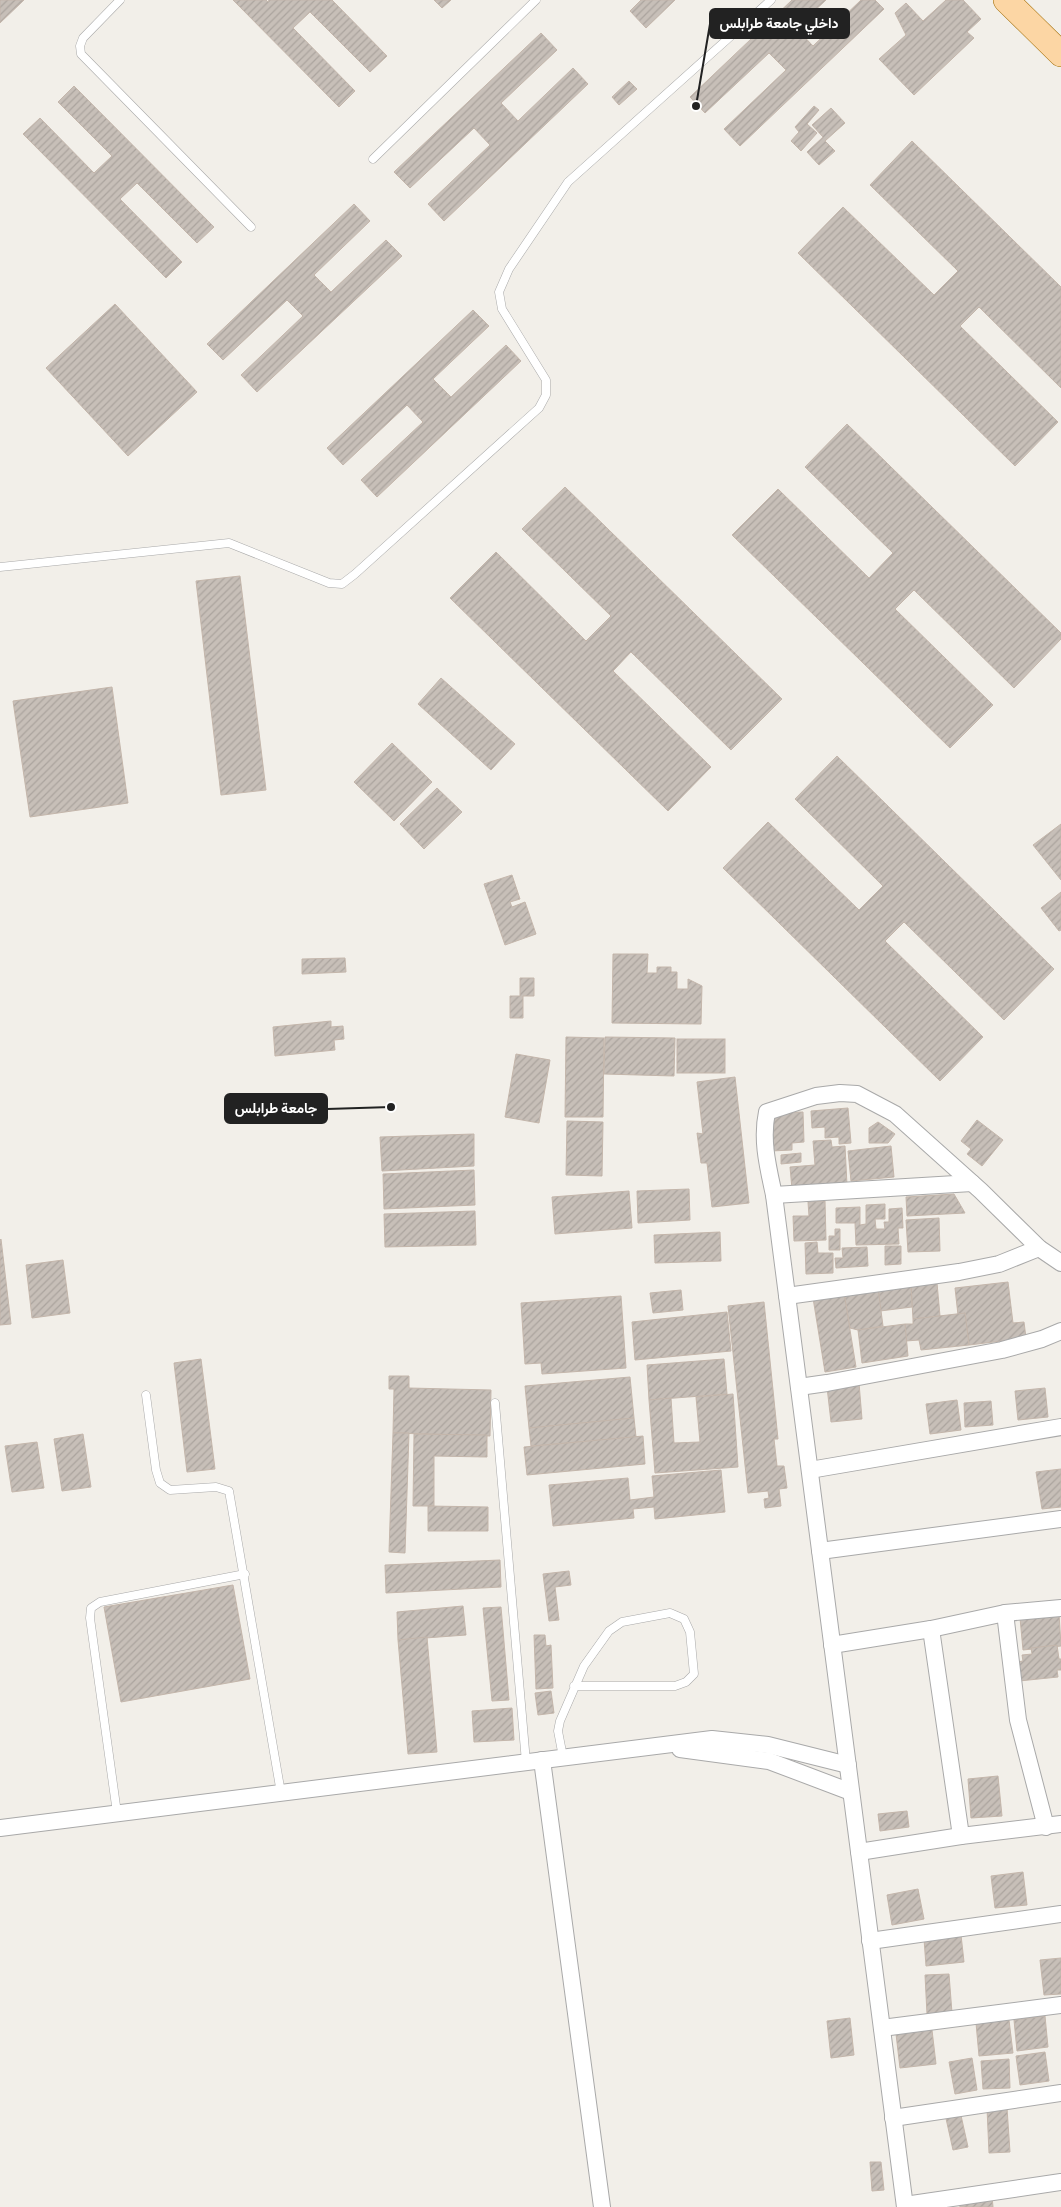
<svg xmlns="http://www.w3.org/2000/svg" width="1061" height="2207" font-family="Commissioner,Vazirmatn,sans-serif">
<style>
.building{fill:url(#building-hatch);stroke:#c4b6ab}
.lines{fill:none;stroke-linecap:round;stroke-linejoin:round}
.service-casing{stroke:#a9a9a9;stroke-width:9}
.minor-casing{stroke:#a9a9a9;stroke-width:18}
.primary-casing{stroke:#a06b00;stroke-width:26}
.service{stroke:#fff;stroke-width:8}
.minor{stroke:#fff;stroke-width:16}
.primary{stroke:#fcd6a4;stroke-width:25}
.leader{fill:none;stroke:#222;stroke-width:2}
.callout-dot{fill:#222;stroke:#fff;stroke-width:2}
.callout{fill:#222;stroke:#222;stroke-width:2}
.callout-label{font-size:14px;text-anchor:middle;font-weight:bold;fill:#fff}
</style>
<defs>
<pattern id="building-hatch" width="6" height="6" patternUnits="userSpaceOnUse" patternTransform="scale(1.25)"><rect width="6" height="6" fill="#c7bfb8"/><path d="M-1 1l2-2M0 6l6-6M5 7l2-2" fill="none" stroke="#aba49e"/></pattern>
</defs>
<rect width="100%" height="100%" fill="#f2efe9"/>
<!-- building -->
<g class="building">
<polygon points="0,0 24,0 0,23"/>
<polygon points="233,0 266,0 268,2 269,0 332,0 387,56 370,72 310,12 293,28 355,91 339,107"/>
<polygon points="434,0 451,0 442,8"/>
<polygon points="641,0 675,0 646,28 630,11"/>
<polygon points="792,0 826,0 796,28 813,46 861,0 875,0 884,9 740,146 724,129 786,70 769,53 705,113 690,97"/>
<polygon points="946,0 963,0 981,19 967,32 974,38 914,95 879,59 906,35 895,13 906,3 923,21"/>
<polygon points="541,33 557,50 501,103 518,121 573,68 588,84 444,221 428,204 490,145 474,128 410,188 394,172"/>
<polygon points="629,81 637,89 619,105 612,97"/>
<polygon points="74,86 214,227 197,243 137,183 120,199 182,262 166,278 23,134 40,118 94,173 112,156 58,102"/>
<polygon points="814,106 819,110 807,124 817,133 801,151 791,141 799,132 795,127"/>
<polygon points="831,108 845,123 825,141 835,151 819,165 807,152 823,137 812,125"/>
<polygon points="912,141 1061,287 1061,388 979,307 960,326 1058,422 1015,466 798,253 843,207 934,295 958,271 870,185"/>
<polygon points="354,204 370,221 314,275 331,292 386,240 402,256 257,392 241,375 303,316 287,300 223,360 207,344"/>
<polygon points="115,304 197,392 128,456 46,368"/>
<polygon points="473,310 489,326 433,379 451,397 506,345 521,361 377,497 361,480 423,422 407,405 343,465 327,448"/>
<polygon points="847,424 1061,633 1061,639 1014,688 914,590 895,609 993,705 950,748 732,535 778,489 869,578 893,553 805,467"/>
<polygon points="565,487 782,699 731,750 631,652 613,671 711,767 668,811 450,598 496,552 586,641 611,616 522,529"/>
<polygon points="240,576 266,790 221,795 196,581"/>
<polygon points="441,678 515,744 491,770 418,704"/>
<polygon points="112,687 128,803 30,817 13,701"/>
<polygon points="392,743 432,782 394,821 354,782"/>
<polygon points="837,756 1054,969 1004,1020 904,922 885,941 983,1037 940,1081 723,868 768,822 859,910 883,886 795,799"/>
<polygon points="437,788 462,812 424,849 400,824"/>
<polygon points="1061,824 1061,880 1033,845"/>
<polygon points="512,875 520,899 510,902 512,907 525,902 536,934 505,945 484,884"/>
<polygon points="1061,892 1061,930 1059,931 1041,908"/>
<polygon points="613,954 648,954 647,973 657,973 657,967 671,967 671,972 677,972 677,989 688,989 688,979 702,986 701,1024 612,1023"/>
<polygon points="345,958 346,972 302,974 302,959"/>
<polygon points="520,978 534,978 534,996 523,996 523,1018 510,1018 510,996 520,996"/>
<polygon points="331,1021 331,1027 343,1026 344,1039 334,1040 335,1050 275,1056 273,1027"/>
<polygon points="566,1037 604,1038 603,1117 565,1117"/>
<polygon points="605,1037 675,1038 674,1076 604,1074"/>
<rect x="677" y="1039" width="48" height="34"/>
<polygon points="516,1054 550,1060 539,1123 505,1117"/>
<polygon points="735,1077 749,1203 712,1207 707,1163 701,1163 697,1133 703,1134 697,1082"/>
<polygon points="848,1108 851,1143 839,1144 839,1137 825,1138 825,1127 812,1128 811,1111"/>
<polygon points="803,1112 804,1142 792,1143 792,1150 771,1151 770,1113"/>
<polygon points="977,1120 1003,1140 982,1166 967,1154 971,1149 961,1141"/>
<polygon points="567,1121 603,1122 602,1176 566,1175"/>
<polygon points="878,1122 895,1134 888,1143 869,1143 869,1128"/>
<polygon points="474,1134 474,1166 382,1171 380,1137"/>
<polygon points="831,1140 832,1147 845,1146 847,1185 792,1189 790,1167 815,1165 813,1141"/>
<polygon points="891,1146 894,1177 851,1181 848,1151"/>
<polygon points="801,1153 801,1162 781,1164 781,1155"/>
<polygon points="474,1170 475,1205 384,1209 383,1174"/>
<polygon points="689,1189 690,1220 638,1223 637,1191"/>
<polygon points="629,1191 632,1228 555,1234 552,1197"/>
<polygon points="954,1194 965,1213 907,1216 906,1197"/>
<polygon points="825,1201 826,1240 794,1241 793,1216 809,1216 808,1202"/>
<polygon points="885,1204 885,1219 875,1219 876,1229 885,1229 884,1222 889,1222 889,1209 902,1208 903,1228 898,1228 899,1244 856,1245 855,1223 836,1223 836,1208 860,1207 860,1225 866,1224 866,1205"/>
<polygon points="475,1211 476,1245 385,1247 384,1214"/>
<polygon points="939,1218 940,1251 908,1252 906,1220"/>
<polygon points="835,1229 840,1229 840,1250 829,1250 829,1236 835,1236"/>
<polygon points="720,1232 721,1261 655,1263 654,1235"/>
<polygon points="1,1239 11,1324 0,1325 0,1240"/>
<polygon points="817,1242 818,1253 833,1253 833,1273 806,1274 805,1243"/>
<polygon points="885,1246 901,1246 901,1264 885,1265"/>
<polygon points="867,1247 868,1266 836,1268 835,1258 843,1258 842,1248"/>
<polygon points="63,1260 70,1313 32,1318 26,1265"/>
<polygon points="1008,1282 1013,1323 1024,1322 1026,1338 969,1345 965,1313 958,1315 955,1288"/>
<polygon points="937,1283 940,1316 913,1319 911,1285"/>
<polygon points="911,1285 912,1307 880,1311 878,1288"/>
<polygon points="878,1288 883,1326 858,1330 850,1328 844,1293"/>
<polygon points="681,1290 683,1310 653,1313 650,1293"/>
<polygon points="844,1293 856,1367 825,1372 813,1298"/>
<polygon points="621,1296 626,1368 542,1374 541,1363 525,1364 521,1303"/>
<polygon points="764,1302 778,1439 774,1439 777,1466 784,1466 787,1488 779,1489 781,1506 765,1508 764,1499 769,1498 768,1491 748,1493 728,1306"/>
<polygon points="727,1312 731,1351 635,1360 632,1322"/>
<polygon points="965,1313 969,1345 921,1350 919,1340 906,1341 905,1324 913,1324 913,1319"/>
<polygon points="905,1324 908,1356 862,1363 858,1330"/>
<polygon points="201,1359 215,1469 187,1472 174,1363"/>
<polygon points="724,1359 727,1394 649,1400 647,1365"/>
<polygon points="389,1376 409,1376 409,1388 491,1390 490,1436 393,1433 394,1389 389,1389"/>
<polygon points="630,1377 634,1418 529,1428 525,1386"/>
<polygon points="859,1383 862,1419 831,1422 827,1387"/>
<polygon points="1045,1388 1048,1417 1018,1420 1015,1391"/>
<polygon points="733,1394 738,1467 655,1473 649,1400 671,1398 674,1443 700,1442 696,1397"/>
<polygon points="957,1400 961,1430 930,1434 926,1404"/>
<polygon points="991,1401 993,1425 965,1427 964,1403"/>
<polygon points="634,1418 636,1437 531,1446 529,1428"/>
<polygon points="393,1433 409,1433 405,1553 389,1552"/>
<polygon points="83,1434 91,1487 62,1491 54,1439"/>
<polygon points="414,1434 487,1435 487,1457 434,1456 434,1506 413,1506"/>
<polygon points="643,1436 645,1464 527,1475 524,1447"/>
<polygon points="37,1442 44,1488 12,1492 5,1446"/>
<polygon points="1061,1469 1061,1507 1042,1509 1036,1472"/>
<polygon points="721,1470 725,1512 655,1519 654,1507 633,1509 634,1518 553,1526 549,1485 628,1478 630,1500 654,1497 652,1476"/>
<polygon points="428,1506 488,1507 488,1531 428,1531"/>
<polygon points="500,1560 501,1587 386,1593 385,1565"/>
<polygon points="569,1571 571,1585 555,1587 559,1620 549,1621 543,1574"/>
<polygon points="233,1585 250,1679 121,1702 104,1607"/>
<polygon points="463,1606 466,1635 398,1640 397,1612"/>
<polygon points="501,1607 509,1700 492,1701 483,1608"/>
<polygon points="1059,1613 1061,1646 1023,1650 1020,1618"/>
<polygon points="534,1635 545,1635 546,1646 551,1645 553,1688 536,1689"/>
<polygon points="427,1637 437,1752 408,1754 398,1640"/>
<polygon points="1057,1645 1059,1659 1061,1659 1061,1670 1057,1670 1058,1677 1019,1681 1017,1662 1023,1661 1022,1655 1032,1654 1031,1648"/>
<polygon points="551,1691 554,1713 538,1715 535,1693"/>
<polygon points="512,1708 514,1740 474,1742 472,1711"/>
<polygon points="998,1776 1002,1816 971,1818 968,1779"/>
<polygon points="907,1811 909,1827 880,1831 878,1814"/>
<polygon points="1023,1872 1027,1905 995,1908 991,1876"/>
<polygon points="918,1889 924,1919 892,1925 887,1895"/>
<polygon points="961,1935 964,1962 926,1966 924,1939"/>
<polygon points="1061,1958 1061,1994 1044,1995 1040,1960"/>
<polygon points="949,1974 952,2013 927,2014 925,1975"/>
<polygon points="1045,2016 1048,2047 1017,2051 1014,2020"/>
<polygon points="850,2018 854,2055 831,2058 827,2021"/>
<polygon points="1009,2020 1013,2053 979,2056 976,2023"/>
<polygon points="932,2030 936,2064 900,2068 896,2034"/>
<polygon points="1045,2052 1049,2081 1020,2085 1016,2056"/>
<polygon points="972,2058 977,2090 955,2094 949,2062"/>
<polygon points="1009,2059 1010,2088 983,2089 981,2061"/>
<polygon points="987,2108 1007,2108 1010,2152 989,2153"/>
<polygon points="960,2111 968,2147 953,2150 945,2114"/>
<polygon points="870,2162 881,2162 884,2190 872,2191"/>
<polygon points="992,2196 993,2207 960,2207 959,2200"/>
</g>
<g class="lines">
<defs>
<g id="service">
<polyline points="120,0 83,38 80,46 81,54 251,227"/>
<polyline points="373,159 536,0"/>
<polyline points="0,567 229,543 329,583 342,584 355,574 539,408 546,395 546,380 502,309 499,292 509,269 568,182 771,0"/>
<polyline points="146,1395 156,1470 160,1483 170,1490 216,1487 229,1491 281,1793"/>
<polyline points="495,1403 526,1762"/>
<polyline points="563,1757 558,1731 560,1721 584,1666 609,1631 622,1622 670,1613 684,1619 690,1632 694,1674 686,1682 675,1686 574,1686"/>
<polyline points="117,1813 90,1618 91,1608 100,1602 245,1574"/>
</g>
<g id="minor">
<polyline points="774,1195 972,1183"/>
<polyline points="787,1296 959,1272 999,1264 1039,1248"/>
<polyline points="799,1387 827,1383 1002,1350 1042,1339 1061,1331"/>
<polyline points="810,1470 1061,1427"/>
<polyline points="820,1551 1061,1519"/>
<polyline points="1005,1613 1018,1720 1046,1827"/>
<polyline points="931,1629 961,1836"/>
<polyline points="832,1645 931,1629 1005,1613 1061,1608"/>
<polyline points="680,1749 769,1761 851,1792"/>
<polyline points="542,1760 602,2207"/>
<polyline points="0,1828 712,1739 768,1745 848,1765"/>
<polyline points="859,1852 961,1836 1061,1824"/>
<polyline points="870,1941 1061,1914"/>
<polyline points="882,2028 1061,2005"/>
<polyline points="893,2118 1061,2093"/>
<polyline points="905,2205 1061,2182"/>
<path d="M905,2207l-131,-1012c-6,-28 -13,-55 -7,-83l49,-16 24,-3 17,1 38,20 86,77 58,57 22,15"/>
</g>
<polyline id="primary" points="1006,0 1061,54"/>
</defs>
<!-- service casing -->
<use href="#service" class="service-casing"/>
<!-- minor casing -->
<use href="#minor" class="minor-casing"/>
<!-- primary casing -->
<use href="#primary" class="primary-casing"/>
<!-- service -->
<use href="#service" class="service"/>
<!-- minor -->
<use href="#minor" class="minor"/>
<!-- primary -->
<use href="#primary" class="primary"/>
</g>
<!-- callouts -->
<path class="leader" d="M696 106L710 24M391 1107L327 1109"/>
<g class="callout-dot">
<circle cx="696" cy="106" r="5"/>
<circle cx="391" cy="1107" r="5"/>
</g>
<g class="callout">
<rect x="710" y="9" width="139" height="29" rx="5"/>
<rect x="225" y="1094" width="102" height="29" rx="5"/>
</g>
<g class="callout-label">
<text x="779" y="28">داخلي جامعة طرابلس</text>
<text x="276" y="1113">جامعة طرابلس</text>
</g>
</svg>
